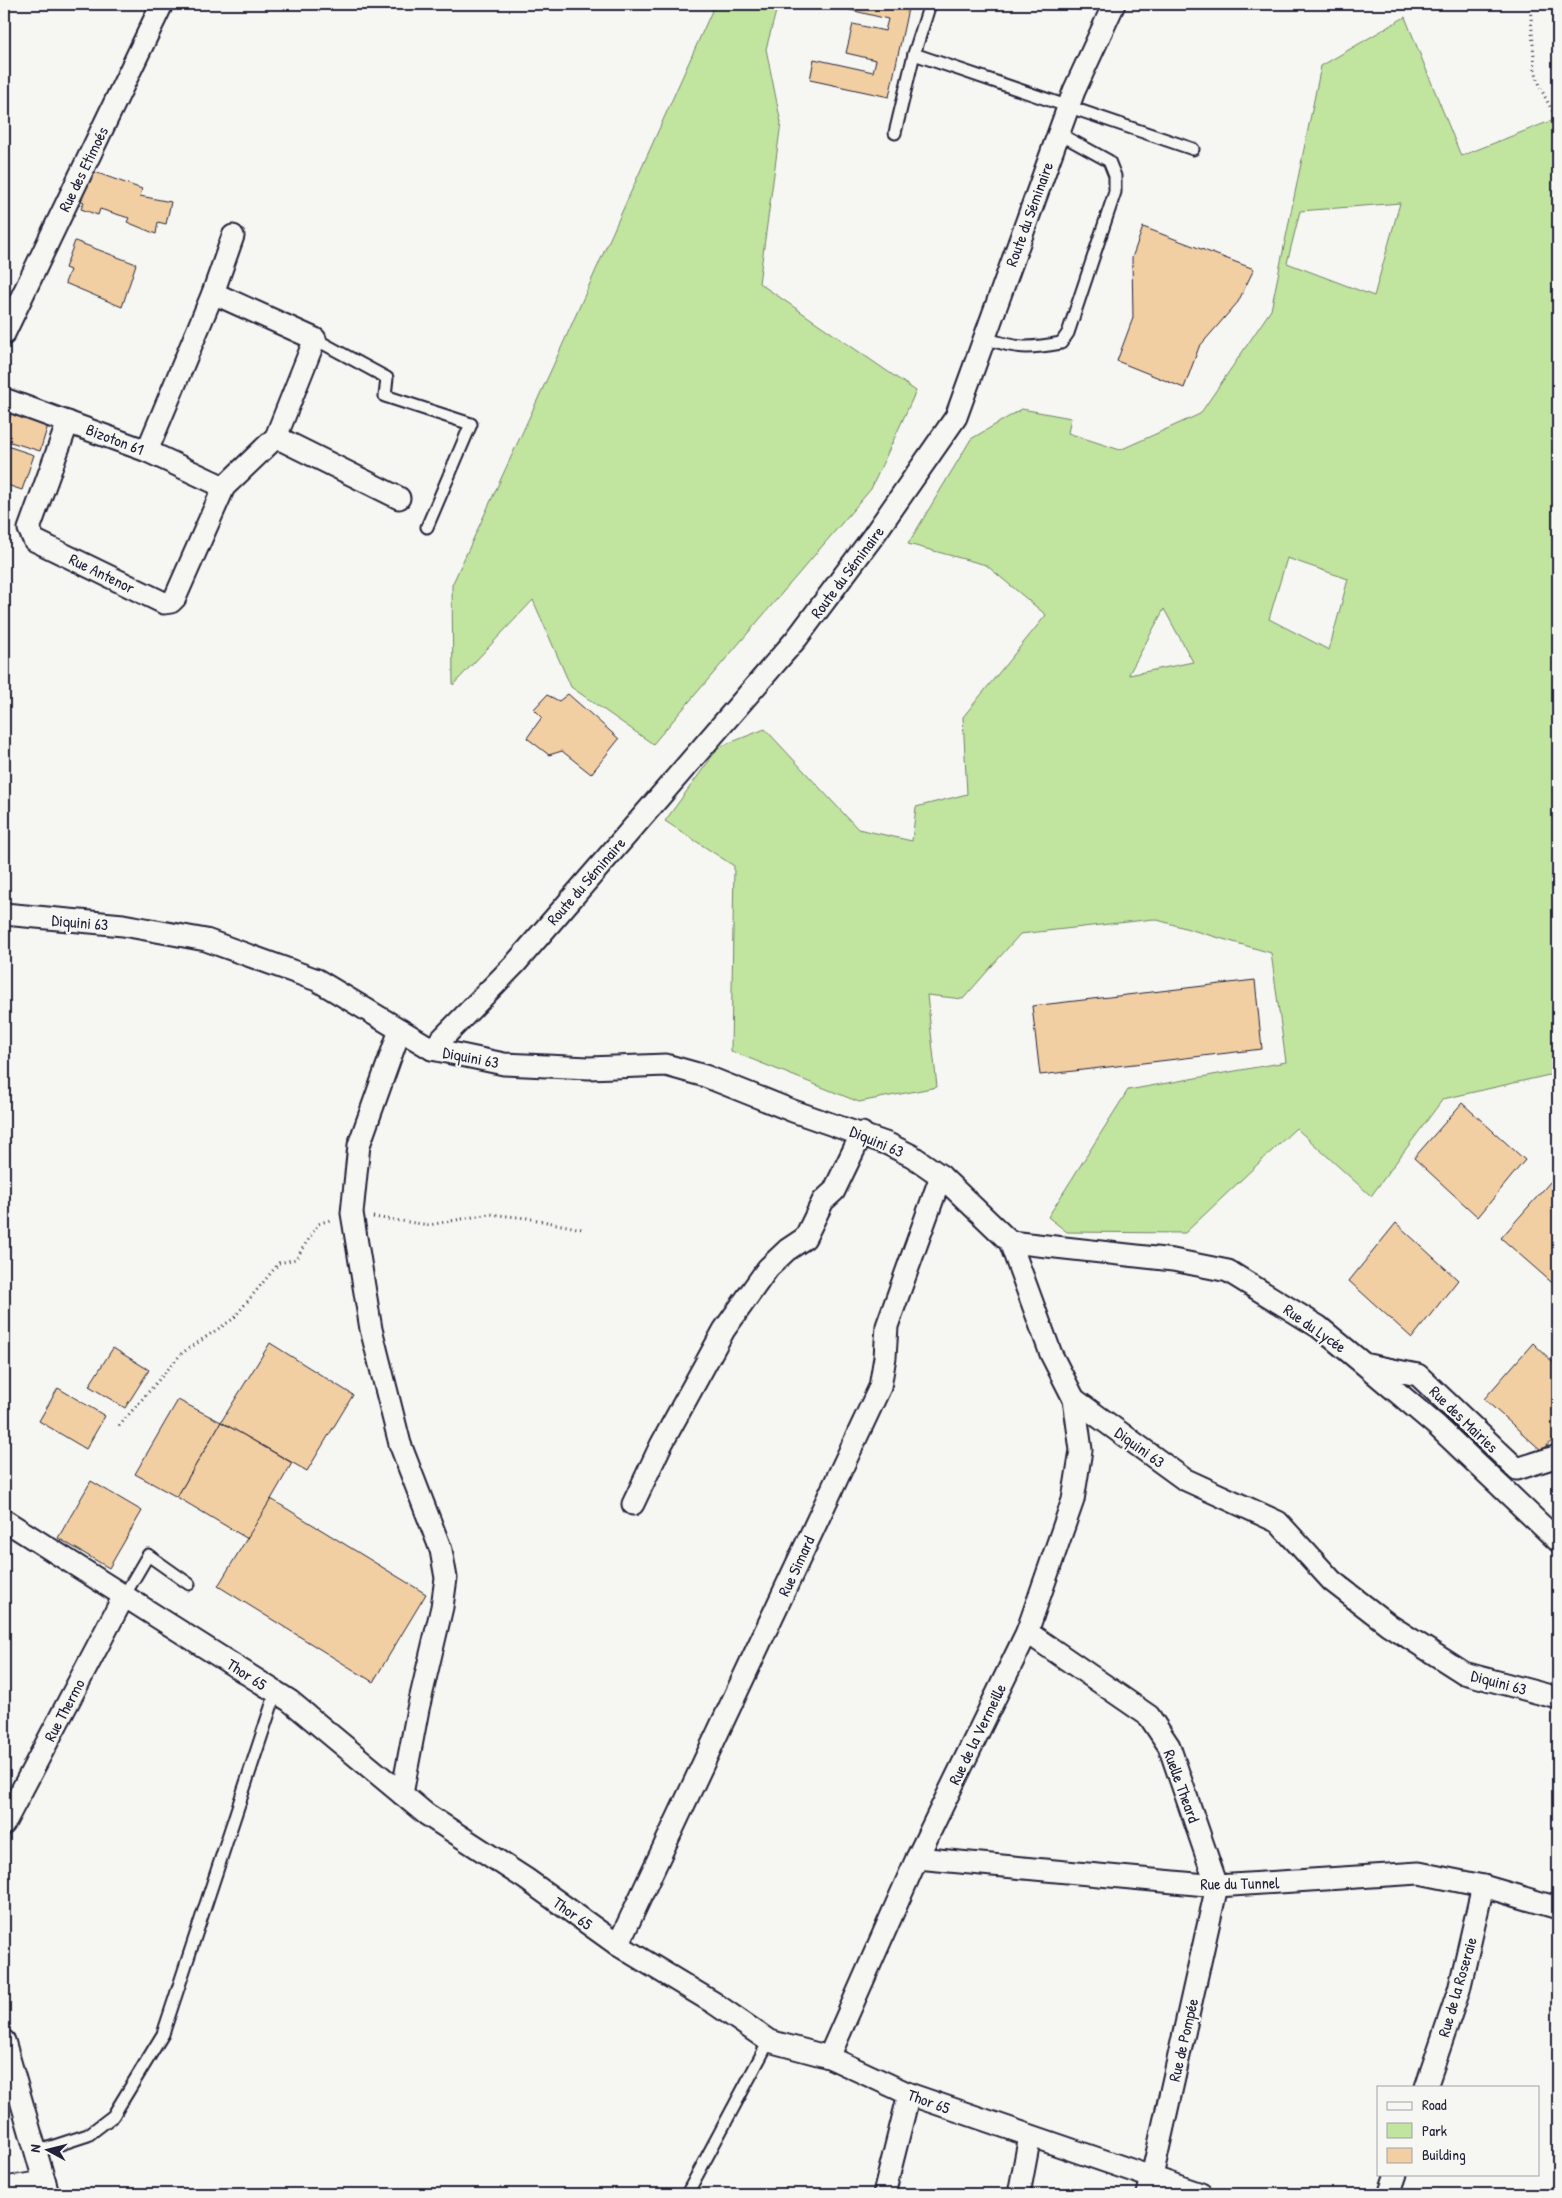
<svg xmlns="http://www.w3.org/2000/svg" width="1562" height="2198" font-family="'Patrick Hand',sans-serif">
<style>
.green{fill:#c1e49e;stroke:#72836c;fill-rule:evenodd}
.building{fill:#f2cfa3;stroke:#22223b}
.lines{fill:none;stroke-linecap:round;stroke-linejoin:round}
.service-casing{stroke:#22223b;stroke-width:15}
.minor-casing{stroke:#22223b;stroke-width:25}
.path{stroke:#22223b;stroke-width:3;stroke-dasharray:1 4;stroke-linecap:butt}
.service{stroke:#f6f6f2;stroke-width:11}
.minor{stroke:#f6f6f2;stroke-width:21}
.labels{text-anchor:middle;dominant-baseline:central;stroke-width:4.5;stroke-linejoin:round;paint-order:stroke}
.street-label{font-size:16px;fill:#22223b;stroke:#f6f6f2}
</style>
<rect width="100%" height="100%" fill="#f6f6f2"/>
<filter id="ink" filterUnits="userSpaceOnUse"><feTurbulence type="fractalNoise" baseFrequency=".02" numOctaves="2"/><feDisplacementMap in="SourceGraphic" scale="10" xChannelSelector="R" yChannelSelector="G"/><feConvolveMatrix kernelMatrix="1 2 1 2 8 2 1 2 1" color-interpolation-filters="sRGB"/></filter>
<g filter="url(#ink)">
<!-- green -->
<g class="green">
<polygon points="715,4 778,4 766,49 781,123 759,283 916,391 871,489 653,744 571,687 533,600 453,685 452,585 553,366"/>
<path d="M1405,17l56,139 97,-38v955l-115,26 -72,97 -75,-68 -111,105 -118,-1 -19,-15 80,-127 158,-28 -15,-109 -117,-34 -134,15 -57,65 -36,-4 10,92 -78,15 -128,-51 3,-185 -69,-45 54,-74 46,-18 93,100 54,12 4,-34 51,-13 -4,-77 83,-102 -60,-50 -78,-21 63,-105 51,-30 49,9 -3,15 52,17 80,-36 71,-104 50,-244zM1400,203l-26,93 -87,-33 13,-52zM1287,558l61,21 -19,71 -60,-31zM1164,609l29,53 -64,13v-1z"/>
</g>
<!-- building -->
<g class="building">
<polygon points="825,4 909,4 889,97 810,80 814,59 873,72 876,60 846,53 853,24 885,31 888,19"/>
<polygon points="1059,4 1082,4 1080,10"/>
<polygon points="89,170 142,189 140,196 171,202 166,224 158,222 156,234 127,222 129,218 100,209 98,215 81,209 84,202 76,199"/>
<polygon points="1143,227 1254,269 1238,302 1199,347 1184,388 1117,361 1133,318 1132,258"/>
<polygon points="75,241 136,264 122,307 65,283 70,270 65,268"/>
<polygon points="12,410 49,422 40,451 4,440"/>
<polygon points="4,445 34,455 22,490 4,484"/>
<polygon points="568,694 619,739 591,774 562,751 549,755 527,738 542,717 534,709 547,695 559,701"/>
<polygon points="1255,980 1262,1049 1040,1075 1032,1006"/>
<polygon points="1462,1103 1525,1160 1478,1217 1414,1158"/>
<polygon points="1558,1173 1558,1288 1501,1238"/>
<polygon points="1396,1223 1458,1280 1412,1338 1349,1281"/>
<polygon points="270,1343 353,1395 307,1471 221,1422"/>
<polygon points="1533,1343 1558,1367 1558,1434 1542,1451 1484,1399"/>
<polygon points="113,1348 149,1370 125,1408 89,1386"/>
<polygon points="58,1388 105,1416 86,1449 39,1421"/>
<polygon points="178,1400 221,1422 177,1497 135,1474"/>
<polygon points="221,1422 292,1463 248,1539 177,1497"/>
<polygon points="91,1481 142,1511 109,1568 58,1538"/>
<polygon points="271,1499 426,1594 373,1682 218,1586"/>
</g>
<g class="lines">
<defs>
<g id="service">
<polyline points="914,54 1193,149"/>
<polyline points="895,133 914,54 930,4"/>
<path d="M985,338c32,11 43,11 76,5l7,-10 47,-141v-16l-6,-15 -51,-28"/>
<polyline points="315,339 387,378 385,396 471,424 427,527"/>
<polyline points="124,1596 148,1555 189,1584"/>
<polyline points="36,2152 88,2135 113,2116 163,2034 276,1692"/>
<polyline points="687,2194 769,2041"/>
</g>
<g id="minor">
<polyline points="4,334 162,4"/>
<polyline points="4,399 147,451 224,487"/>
<polyline points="68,422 29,529 34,540 164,603 171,602 175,598 224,487 276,437 315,339 213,293"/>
<polyline points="276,437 399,498"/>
<polyline points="147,451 213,293 233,236"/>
<polyline points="4,914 123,925 206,940 317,980 432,1049 504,1064 589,1068 666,1065 705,1076 793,1111 888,1144 912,1156 941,1176 1010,1242 1051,1354 1074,1399 1184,1479 1278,1522 1332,1581 1389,1625 1464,1673 1558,1698"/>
<polyline points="400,1030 359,1145 352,1213 371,1329 400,1444 441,1550 446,1578 442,1607 418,1709 402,1794"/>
<polyline points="432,1049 515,964 797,638 874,535 956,417 1074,91 1114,4"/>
<polyline points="1010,1242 1173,1260 1228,1271 1319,1327 1365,1365 1437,1426 1558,1541"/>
<polyline points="1368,1365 1418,1375 1517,1469 1558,1456"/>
<polyline points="633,1504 661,1445 724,1330 768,1268 787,1250 805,1238 823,1201 834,1191 862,1133"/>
<polyline points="4,1520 290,1701 426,1814 526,1879 618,1945 714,2003 769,2041 829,2057 909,2094 1201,2194"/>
<polyline points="1027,1632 1149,1716 1169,1746 1217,1886 1148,2194"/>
<polyline points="4,1824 124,1596"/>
<polyline points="917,1858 1217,1886 1419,1873 1483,1886 1558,1908"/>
<polyline points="618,1945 880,1387 885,1357 887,1326 941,1176"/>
<polyline points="4,2041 48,2194"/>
<polyline points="829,2057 917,1858 1027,1632 1073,1500 1081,1450 1074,1399"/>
<polyline points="1426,2087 1459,1990 1483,1886"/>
<polyline points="4,2188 45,2182"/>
<polyline points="884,2194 909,2094"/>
<polyline points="1019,2194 1030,2136"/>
<polyline points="1389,2194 1396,2174"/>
</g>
</defs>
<!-- service casing -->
<use href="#service" class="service-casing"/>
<!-- minor casing -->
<use href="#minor" class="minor-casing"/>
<!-- path -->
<g class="path">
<polyline points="1530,4 1535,70 1541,89 1558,122"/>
<polyline points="373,1217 429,1225 489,1214 527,1218 582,1229"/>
<polyline points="119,1426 182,1353 233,1319 279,1263 296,1259 318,1224 333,1219"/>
</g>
<!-- service -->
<use href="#service" class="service"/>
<!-- minor -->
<use href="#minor" class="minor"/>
</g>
</g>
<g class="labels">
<!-- street labels -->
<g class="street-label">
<text transform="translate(83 169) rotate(-64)">Rue des Etimoés</text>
<text transform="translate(1029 214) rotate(-70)">Route du Séminaire</text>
<text transform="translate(115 439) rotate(21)">Bizoton 61</text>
<text transform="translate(847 572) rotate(-53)">Route du Séminaire</text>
<text transform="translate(102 573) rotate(26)">Rue Antenor</text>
<text transform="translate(586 881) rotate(-49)">Route du Séminaire</text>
<text transform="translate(80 922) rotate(5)">Diquini 63</text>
<text transform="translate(471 1057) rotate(11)">Diquini 63</text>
<text transform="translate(877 1141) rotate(23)">Diquini 63</text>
<text transform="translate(1315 1328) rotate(35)">Rue du Lycée</text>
<text transform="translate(1464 1419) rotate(44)">Rue des Mairies</text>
<text transform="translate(1140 1447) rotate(36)">Diquini 63</text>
<text transform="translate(796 1566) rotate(-65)">Rue Simard</text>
<text transform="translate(247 1674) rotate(33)">Thor 65</text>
<text transform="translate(1499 1682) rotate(15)">Diquini 63</text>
<text transform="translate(64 1710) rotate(-62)">Rue Thermo</text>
<text transform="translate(977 1734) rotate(-64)">Rue de la Vermeille</text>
<text transform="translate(1182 1786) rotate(70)">Ruelle Theard</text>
<text transform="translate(1240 1883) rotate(-1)">Rue du Tunnel</text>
<text transform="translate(573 1913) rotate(36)">Thor 65</text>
<text transform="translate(1457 1987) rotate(-74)">Rue de la Roseraie</text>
<text transform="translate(1183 2040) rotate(-77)">Rue de Pompée</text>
<text transform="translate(929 2101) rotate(20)">Thor 65</text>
</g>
</g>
<!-- margin -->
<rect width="1562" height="2198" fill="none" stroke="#f6f6f2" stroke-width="20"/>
<rect x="10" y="10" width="1542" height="2178" fill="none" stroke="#22223b" stroke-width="2" filter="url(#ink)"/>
<!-- legend -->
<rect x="1377" y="2086" width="162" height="90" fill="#f6f6f2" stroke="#a1a1a9"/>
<rect x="1387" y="2102" width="25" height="8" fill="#f6f6f2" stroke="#a1a1a9"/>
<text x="1422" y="2110" font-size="15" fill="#22223b">Road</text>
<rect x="1387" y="2123" width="25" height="15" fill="#c1e49e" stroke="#a1a1a9"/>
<text x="1422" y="2136" font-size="15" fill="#22223b">Park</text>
<rect x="1387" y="2148" width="25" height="15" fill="#f2cfa3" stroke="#a1a1a9"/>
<text x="1422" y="2160" font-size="15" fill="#22223b">Building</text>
<!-- north arrow -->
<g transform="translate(48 2150) rotate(277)" stroke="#f6f6f2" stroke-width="4" paint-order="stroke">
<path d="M0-4L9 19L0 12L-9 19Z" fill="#22223b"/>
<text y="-8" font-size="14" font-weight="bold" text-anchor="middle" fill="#22223b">N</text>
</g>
</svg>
